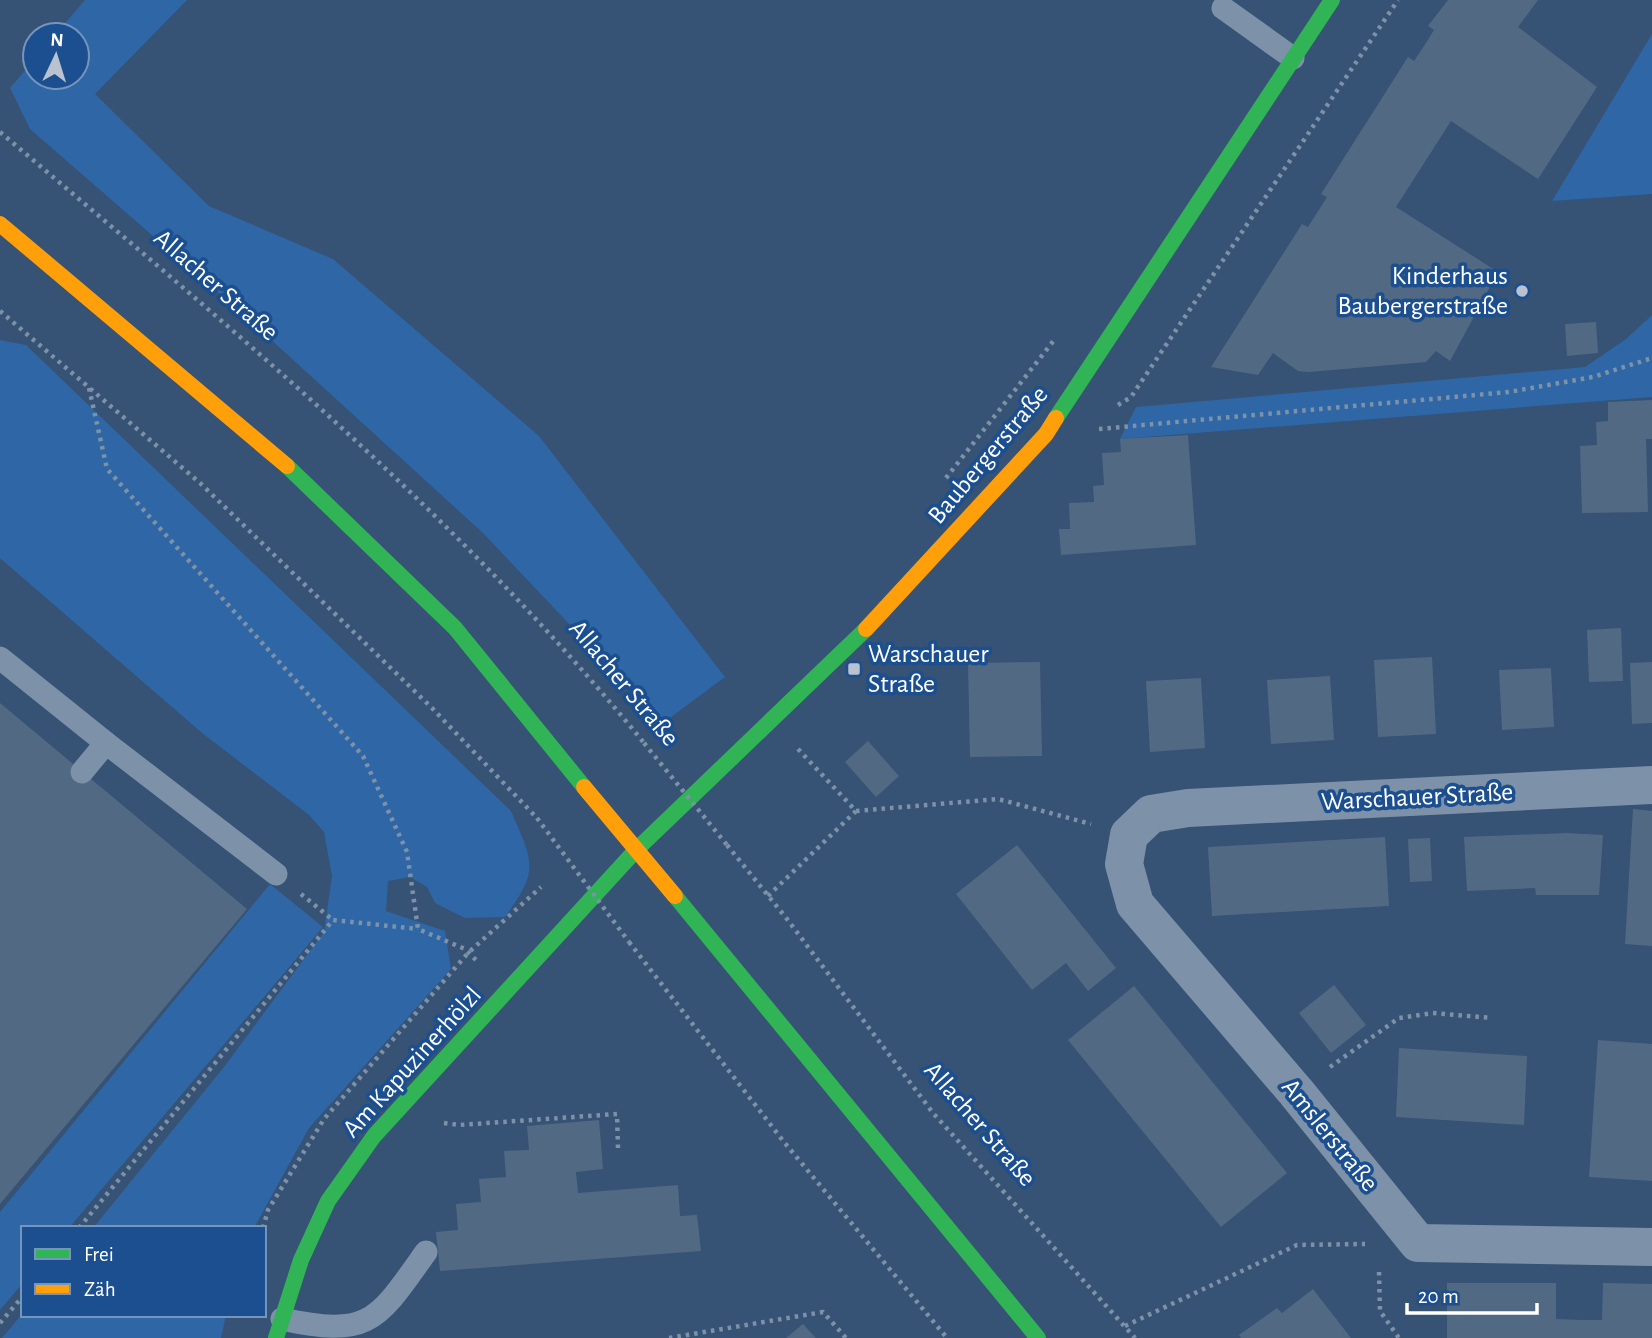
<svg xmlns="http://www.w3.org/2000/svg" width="1652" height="1338" font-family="'Alegreya Sans',sans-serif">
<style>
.green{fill:#2f66a5}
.building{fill:#526984}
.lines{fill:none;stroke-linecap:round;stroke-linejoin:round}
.path{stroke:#7d92a8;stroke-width:4.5;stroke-dasharray:3.5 5;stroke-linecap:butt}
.lane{stroke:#7d92a8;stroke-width:23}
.street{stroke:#7d92a8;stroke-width:38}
.fast{stroke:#30b455;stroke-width:16}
.slow{stroke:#ff9f0a;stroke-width:16}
.path-bridge{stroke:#7d92a8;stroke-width:4.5;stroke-dasharray:3.5 5;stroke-linecap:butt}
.slow-bridge{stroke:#ff9f0a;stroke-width:16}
.poi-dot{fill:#b9c2ce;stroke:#1b4f8f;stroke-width:2.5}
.labels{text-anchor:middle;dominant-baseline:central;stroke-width:7;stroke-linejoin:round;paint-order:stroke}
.poi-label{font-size:26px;fill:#fff;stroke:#1b4f8f;text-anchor:end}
.street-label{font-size:26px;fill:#fff;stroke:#1b4f8f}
</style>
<rect width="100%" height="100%" fill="#365274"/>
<!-- green -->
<g class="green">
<polygon points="85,0 187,0 95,94 209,206 333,259 539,436 725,677 663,723 483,533 246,317 30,129 10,88 35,59 35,77 77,77 77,35 55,35"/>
<polygon points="1652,34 1652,194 1552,201"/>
<polygon points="1652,315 1652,397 1120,439 1136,407 1585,367 1626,339"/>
<path d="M0,340l26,5 485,466c22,51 29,59 -6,106l-40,1 -30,-15 -8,-16 -17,-10 -22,4 -2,30 59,20 6,38 -142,159 -55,100h-161l131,-161 100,-135 8,-56 -8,-44 -15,-17 -107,-82 -202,-175z"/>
<polygon points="270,884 323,927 69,1228 23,1228 23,1283 0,1310 0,1212"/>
<polygon points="23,1313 23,1315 226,1315 221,1338 2,1338"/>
</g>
<!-- building -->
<g class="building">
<polygon points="1448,0 1538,0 1518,27 1597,87 1538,179 1451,121 1396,207 1498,272 1450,361 1436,351 1426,362 1309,372 1298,371 1273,353 1258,375 1211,367 1302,224 1308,227 1327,197 1321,194 1408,57 1414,61 1424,46 1434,30 1428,26"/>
<polygon points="1596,322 1598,353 1567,356 1565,324"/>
<polygon points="1652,400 1652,439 1646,439 1648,512 1582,513 1580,446 1597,445 1596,422 1608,421 1608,402"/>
<polygon points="1188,435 1196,545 1061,555 1059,529 1070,529 1069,503 1094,502 1093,486 1104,485 1102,453 1121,452 1120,439"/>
<polygon points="1621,628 1623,681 1589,682 1587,630"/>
<polygon points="1432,657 1436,734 1378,737 1374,660"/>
<polygon points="1040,662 1042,756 970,757 968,663"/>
<polygon points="1652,662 1652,723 1632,724 1630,663"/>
<polygon points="1551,668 1554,727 1502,730 1499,670"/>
<polygon points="1330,676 1334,740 1271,744 1267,680"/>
<polygon points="1201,678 1205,748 1150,752 1146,681"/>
<polygon points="0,703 247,909 0,1204"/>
<polygon points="868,741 899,776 876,797 845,762"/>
<polygon points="1633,809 1652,811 1652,946 1625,944"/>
<polygon points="1567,833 1603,835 1599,895 1536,895 1535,888 1467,891 1464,837"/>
<polygon points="1385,837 1389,906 1212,916 1208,847"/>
<polygon points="1430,838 1432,881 1410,882 1408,839"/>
<polygon points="1017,845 1116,968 1088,991 1066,963 1032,990 956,894"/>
<polygon points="1334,985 1366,1025 1331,1053 1299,1013"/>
<polygon points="1134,986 1287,1173 1221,1227 1068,1040"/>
<polygon points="1598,1040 1652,1044 1652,1181 1589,1177"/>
<polygon points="1399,1048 1527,1056 1524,1125 1396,1117"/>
<polygon points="599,1120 603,1169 576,1172 578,1193 678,1185 680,1216 697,1215 701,1251 440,1271 436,1232 458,1230 456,1204 481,1202 479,1179 506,1177 504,1151 529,1150 527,1126"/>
<polygon points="1447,1283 1556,1283 1556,1319 1582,1320 1602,1320 1603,1283 1652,1284 1652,1338 1447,1338"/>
<polygon points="1313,1289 1351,1338 1241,1338 1239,1335 1277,1308 1282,1313"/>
<polygon points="803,1324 816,1338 786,1338"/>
</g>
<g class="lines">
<!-- path -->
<g class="path">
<path d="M0,132c226,192 457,381 644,611"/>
<polyline points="0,311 200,483 432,708 537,818"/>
<polyline points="89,388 107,469 363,756 407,852 418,929 465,949 478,962"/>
<polyline points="1118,405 1131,397 1398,0"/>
<polyline points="1099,429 1509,392 1593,377 1652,358"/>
<polyline points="946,478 1055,339"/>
<polyline points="798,749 856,811 998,799 1091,824"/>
<polyline points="727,845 787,919 933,1113 1135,1338"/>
<polyline points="301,894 333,920"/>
<polyline points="768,896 856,811"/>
<polyline points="629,942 784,1142 947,1338"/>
<polyline points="1330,1067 1399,1018 1433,1013 1492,1018"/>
<polyline points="444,1123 459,1125 617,1114 618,1149"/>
<polyline points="79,1228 333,920 418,929"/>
<polyline points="263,1228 268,1210 324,1119 468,953 541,887"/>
<polyline points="1379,1272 1380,1311 1399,1338"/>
<polyline points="0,1323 23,1296"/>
<polyline points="1125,1326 1297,1245 1365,1244"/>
<polyline points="669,1338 823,1312 846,1338"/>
</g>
<!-- lane -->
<g class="lane">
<polyline points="1223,8 1293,58"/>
<polyline points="0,658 106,743 82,772"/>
<polyline points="106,743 276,874"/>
<path d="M282,1319c88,19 95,2 144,-67"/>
</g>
<!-- street -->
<polyline class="street" points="1652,785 1188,808 1151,814 1129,835 1124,864 1135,904 1296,1092 1418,1243 1652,1247"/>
<!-- fast -->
<g class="fast">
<polyline points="1056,418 1332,0"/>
<polyline points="287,466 455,628 584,787"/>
<polyline points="675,896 1038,1338"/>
<polyline points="276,1338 301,1260 328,1201 374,1136 636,850 866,629"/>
</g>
<!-- slow -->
<g class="slow">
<polyline points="0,224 287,466"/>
<polyline points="866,629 1046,434 1056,418"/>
</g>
<!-- path-bridge -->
<g class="path-bridge">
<polyline points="644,743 727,845"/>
<polyline points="537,818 629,942"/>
</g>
<!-- slow-bridge -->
<polyline class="slow-bridge" points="584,787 675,896"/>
</g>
<!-- markers -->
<g class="poi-dot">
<circle cx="1522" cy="291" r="7"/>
<rect x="847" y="662" width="14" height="14" rx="3.5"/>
</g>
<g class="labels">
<!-- poi labels -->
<g class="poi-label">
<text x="1508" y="276">Kinderhaus<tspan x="1508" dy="30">Baubergerstraße</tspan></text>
<text x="868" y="654" text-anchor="start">Warschauer<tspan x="868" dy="30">Straße</tspan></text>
</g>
<!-- street labels -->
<g class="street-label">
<text transform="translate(216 285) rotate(41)">Allacher Straße</text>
<text transform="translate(988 455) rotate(-50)">Baubergerstraße</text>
<text transform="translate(624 683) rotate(50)">Allacher Straße</text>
<text transform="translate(1417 797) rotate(-3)">Warschauer Straße</text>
<text transform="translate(412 1062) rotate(-48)">Am Kapuzinerhölzl</text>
<text transform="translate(980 1124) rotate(49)">Allacher Straße</text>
<text transform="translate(1330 1135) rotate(51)">Amslerstraße</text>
</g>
</g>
<!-- legend -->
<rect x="21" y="1226" width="245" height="91" fill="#1b4f8f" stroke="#7695bc" stroke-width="2"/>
<rect x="35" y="1249" width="35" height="10" fill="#30b455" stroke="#7695bc" stroke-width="2"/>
<text x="84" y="1261" font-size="21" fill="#ffffff">Frei</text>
<rect x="35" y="1284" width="35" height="10" fill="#ff9f0a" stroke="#7695bc" stroke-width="2"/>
<text x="84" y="1296" font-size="21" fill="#ffffff">Zäh</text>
<!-- north arrow -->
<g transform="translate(56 56) rotate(4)"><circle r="33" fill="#1b4f8f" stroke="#7695bc" stroke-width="2"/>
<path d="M0-5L12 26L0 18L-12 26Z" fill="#b9c2ce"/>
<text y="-10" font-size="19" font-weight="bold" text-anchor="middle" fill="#ffffff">N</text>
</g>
<!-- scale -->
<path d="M1407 1303v10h130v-10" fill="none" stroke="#ffffff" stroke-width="3.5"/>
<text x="1418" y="1303" font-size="21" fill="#ffffff" stroke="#1b4f8f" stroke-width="5" paint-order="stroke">20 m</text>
</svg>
